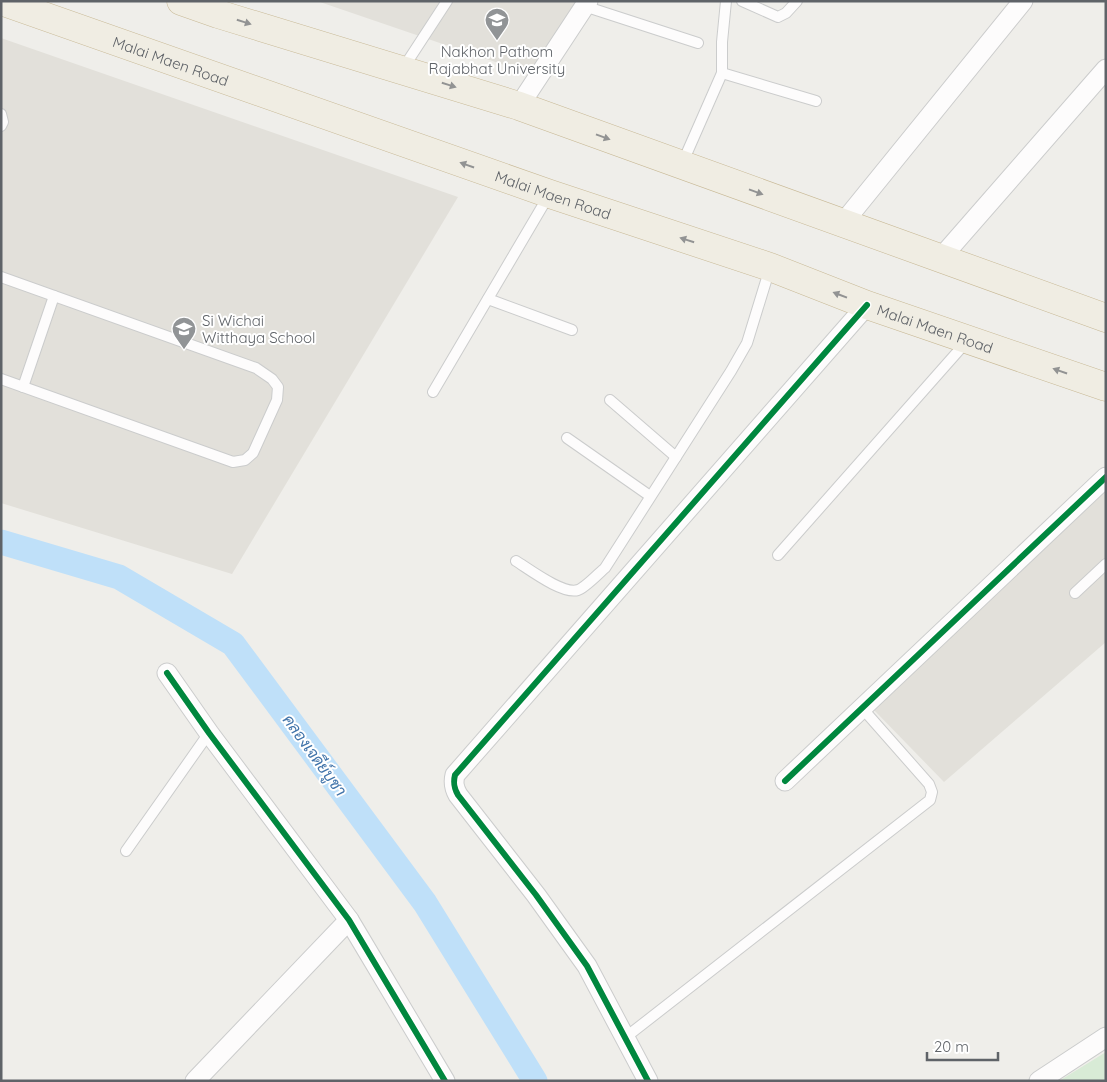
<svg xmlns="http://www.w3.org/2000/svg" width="1107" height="1082" font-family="Quicksand,Sarabun,sans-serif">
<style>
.education{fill:#e2e0da}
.green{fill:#d8ebd6}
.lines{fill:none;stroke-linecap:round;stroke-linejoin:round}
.canal{stroke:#bfe0f9;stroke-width:25}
.lane-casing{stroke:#cbcccc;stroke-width:12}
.street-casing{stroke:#cbcccc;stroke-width:21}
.highway-casing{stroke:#c8b996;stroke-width:29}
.lane{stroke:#fdfcfc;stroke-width:10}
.street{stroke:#fdfcfc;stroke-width:19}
.highway{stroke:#f0ede3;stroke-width:28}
.cycleway-casing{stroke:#fff;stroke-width:9}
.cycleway{stroke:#00873e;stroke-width:6}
.oneway{fill:#929393}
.labels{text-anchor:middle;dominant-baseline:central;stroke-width:4;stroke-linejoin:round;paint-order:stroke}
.poi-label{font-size:15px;fill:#5f6368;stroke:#fff}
.street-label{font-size:15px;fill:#5f6368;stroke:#fff}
.water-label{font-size:16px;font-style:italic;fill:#4174aa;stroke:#fff}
</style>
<rect width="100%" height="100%" fill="#efeeea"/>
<!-- education -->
<g class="education">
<polygon points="317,1 587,1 536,76"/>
<polygon points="1,38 458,197 232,574 1,503"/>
<polygon points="1106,487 1106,642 944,782 872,708"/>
</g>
<!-- green -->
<polygon class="green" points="1106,1052 1106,1081 1059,1081"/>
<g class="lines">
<!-- canal -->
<polyline class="canal" points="1,542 119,577 233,644 425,903 535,1081"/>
<defs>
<g id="lane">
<polyline points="742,1 778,17 786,13 797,1"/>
<polyline points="584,6 698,43"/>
<polyline points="402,70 447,1"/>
<polyline points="722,73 816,101"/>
<polyline points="1,114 3,122 1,126"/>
<polyline points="682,164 722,73 722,42 726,1"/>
<polyline points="1,277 256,368 272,379 278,387 277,400 253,453 245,460 233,462 1,379"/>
<polyline points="488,299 572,330"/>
<polyline points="23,387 54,296"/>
<polyline points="433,392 549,195"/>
<polyline points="610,400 676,457"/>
<polyline points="567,438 650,496"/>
<polyline points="778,555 968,340"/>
<path d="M516,561c13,8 47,34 62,29 7,-2 21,-17 27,-22l126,-197 16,-28 23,-75"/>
<polyline points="1075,593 1106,564"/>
<polyline points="126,851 209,733"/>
<polyline points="626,1037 930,800 932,792 929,784 862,708"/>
</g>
<g id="street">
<polyline points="519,106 588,1"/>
<polyline points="843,223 1023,1"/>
<polyline points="940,259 1106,69"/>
<polyline points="167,673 209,733 349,920 445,1081"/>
<polyline points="785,781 1106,477"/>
<polyline points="195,1081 349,920"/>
<path d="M648,1081l-61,-115 -51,-71 -78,-100c-4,-7 -5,-12 -3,-20l412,-470"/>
<polyline points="1039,1081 1106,1037"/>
</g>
<g id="highway">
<path id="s1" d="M1,1l549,193 220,73 97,38 239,82"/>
<polyline points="181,1 218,14 519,106 1106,318"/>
</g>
</defs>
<!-- lane casing -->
<use href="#lane" class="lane-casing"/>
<!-- street casing -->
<use href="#street" class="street-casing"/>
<!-- highway casing -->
<use href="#highway" class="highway-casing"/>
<!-- lane -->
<use href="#lane" class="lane"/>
<!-- street -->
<use href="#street" class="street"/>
<!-- highway -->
<use href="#highway" class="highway"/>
<defs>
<g id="cycleway">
<polyline points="167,673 209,733 349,920 445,1081"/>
<polyline points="785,781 1106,477"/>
<path d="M648,1081l-61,-115 -51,-71 -78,-100c-4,-7 -5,-12 -3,-20l412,-470"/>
</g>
</defs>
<!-- cycleway casing -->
<use href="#cycleway" class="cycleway-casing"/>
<!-- cycleway -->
<use href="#cycleway" class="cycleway"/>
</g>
<!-- one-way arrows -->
<defs><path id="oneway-solid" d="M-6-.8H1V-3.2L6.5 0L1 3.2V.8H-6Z" transform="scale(1.25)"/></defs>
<g class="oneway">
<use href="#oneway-solid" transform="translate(244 22) rotate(17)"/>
<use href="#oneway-solid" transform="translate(449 85) rotate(17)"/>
<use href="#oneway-solid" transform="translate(603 137) rotate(20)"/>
<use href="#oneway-solid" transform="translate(467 165) rotate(-161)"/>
<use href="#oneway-solid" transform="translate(756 192) rotate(20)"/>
<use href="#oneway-solid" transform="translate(687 240) rotate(-162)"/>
<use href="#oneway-solid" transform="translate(840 295) rotate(-159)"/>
<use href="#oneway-solid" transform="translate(1060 371) rotate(-161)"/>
</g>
<!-- icons -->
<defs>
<symbol id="university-pin" viewBox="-11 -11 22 30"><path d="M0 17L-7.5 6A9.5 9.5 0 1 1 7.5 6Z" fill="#919496" stroke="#fff"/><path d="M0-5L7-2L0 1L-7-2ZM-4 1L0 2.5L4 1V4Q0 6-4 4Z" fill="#fff"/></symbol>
<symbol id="school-pin" viewBox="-11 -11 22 30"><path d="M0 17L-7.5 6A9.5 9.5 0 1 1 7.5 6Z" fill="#919496" stroke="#fff"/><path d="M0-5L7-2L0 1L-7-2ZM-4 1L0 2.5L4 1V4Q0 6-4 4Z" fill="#fff"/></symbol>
</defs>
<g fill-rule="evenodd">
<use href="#university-pin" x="483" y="6" width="28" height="38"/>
<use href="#school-pin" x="170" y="315" width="28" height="38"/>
</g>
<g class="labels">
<!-- poi labels -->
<g class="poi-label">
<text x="497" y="51">Nakhon Pathom<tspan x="497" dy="17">Rajabhat University</tspan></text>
<text x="202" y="320" text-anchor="start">Si Wichai<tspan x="202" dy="17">Witthaya School</tspan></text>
</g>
<!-- street labels -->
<g class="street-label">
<text stroke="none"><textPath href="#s1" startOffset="180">Malai Maen Road</textPath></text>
<text stroke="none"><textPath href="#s1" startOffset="585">Malai Maen Road</textPath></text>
<text stroke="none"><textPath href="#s1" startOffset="990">Malai Maen Road</textPath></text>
</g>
<!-- water labels -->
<g class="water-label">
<text transform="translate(315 755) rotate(54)">คลองเจดีย์บูชา</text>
</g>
</g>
<!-- border -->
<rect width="1107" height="1082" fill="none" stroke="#5f6368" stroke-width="5"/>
<!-- scale -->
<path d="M927 1052v8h71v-8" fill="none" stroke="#5f6368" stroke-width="2.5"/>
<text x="934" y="1052" font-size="15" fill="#5f6368" stroke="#ffffff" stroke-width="4" paint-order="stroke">20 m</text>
</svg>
